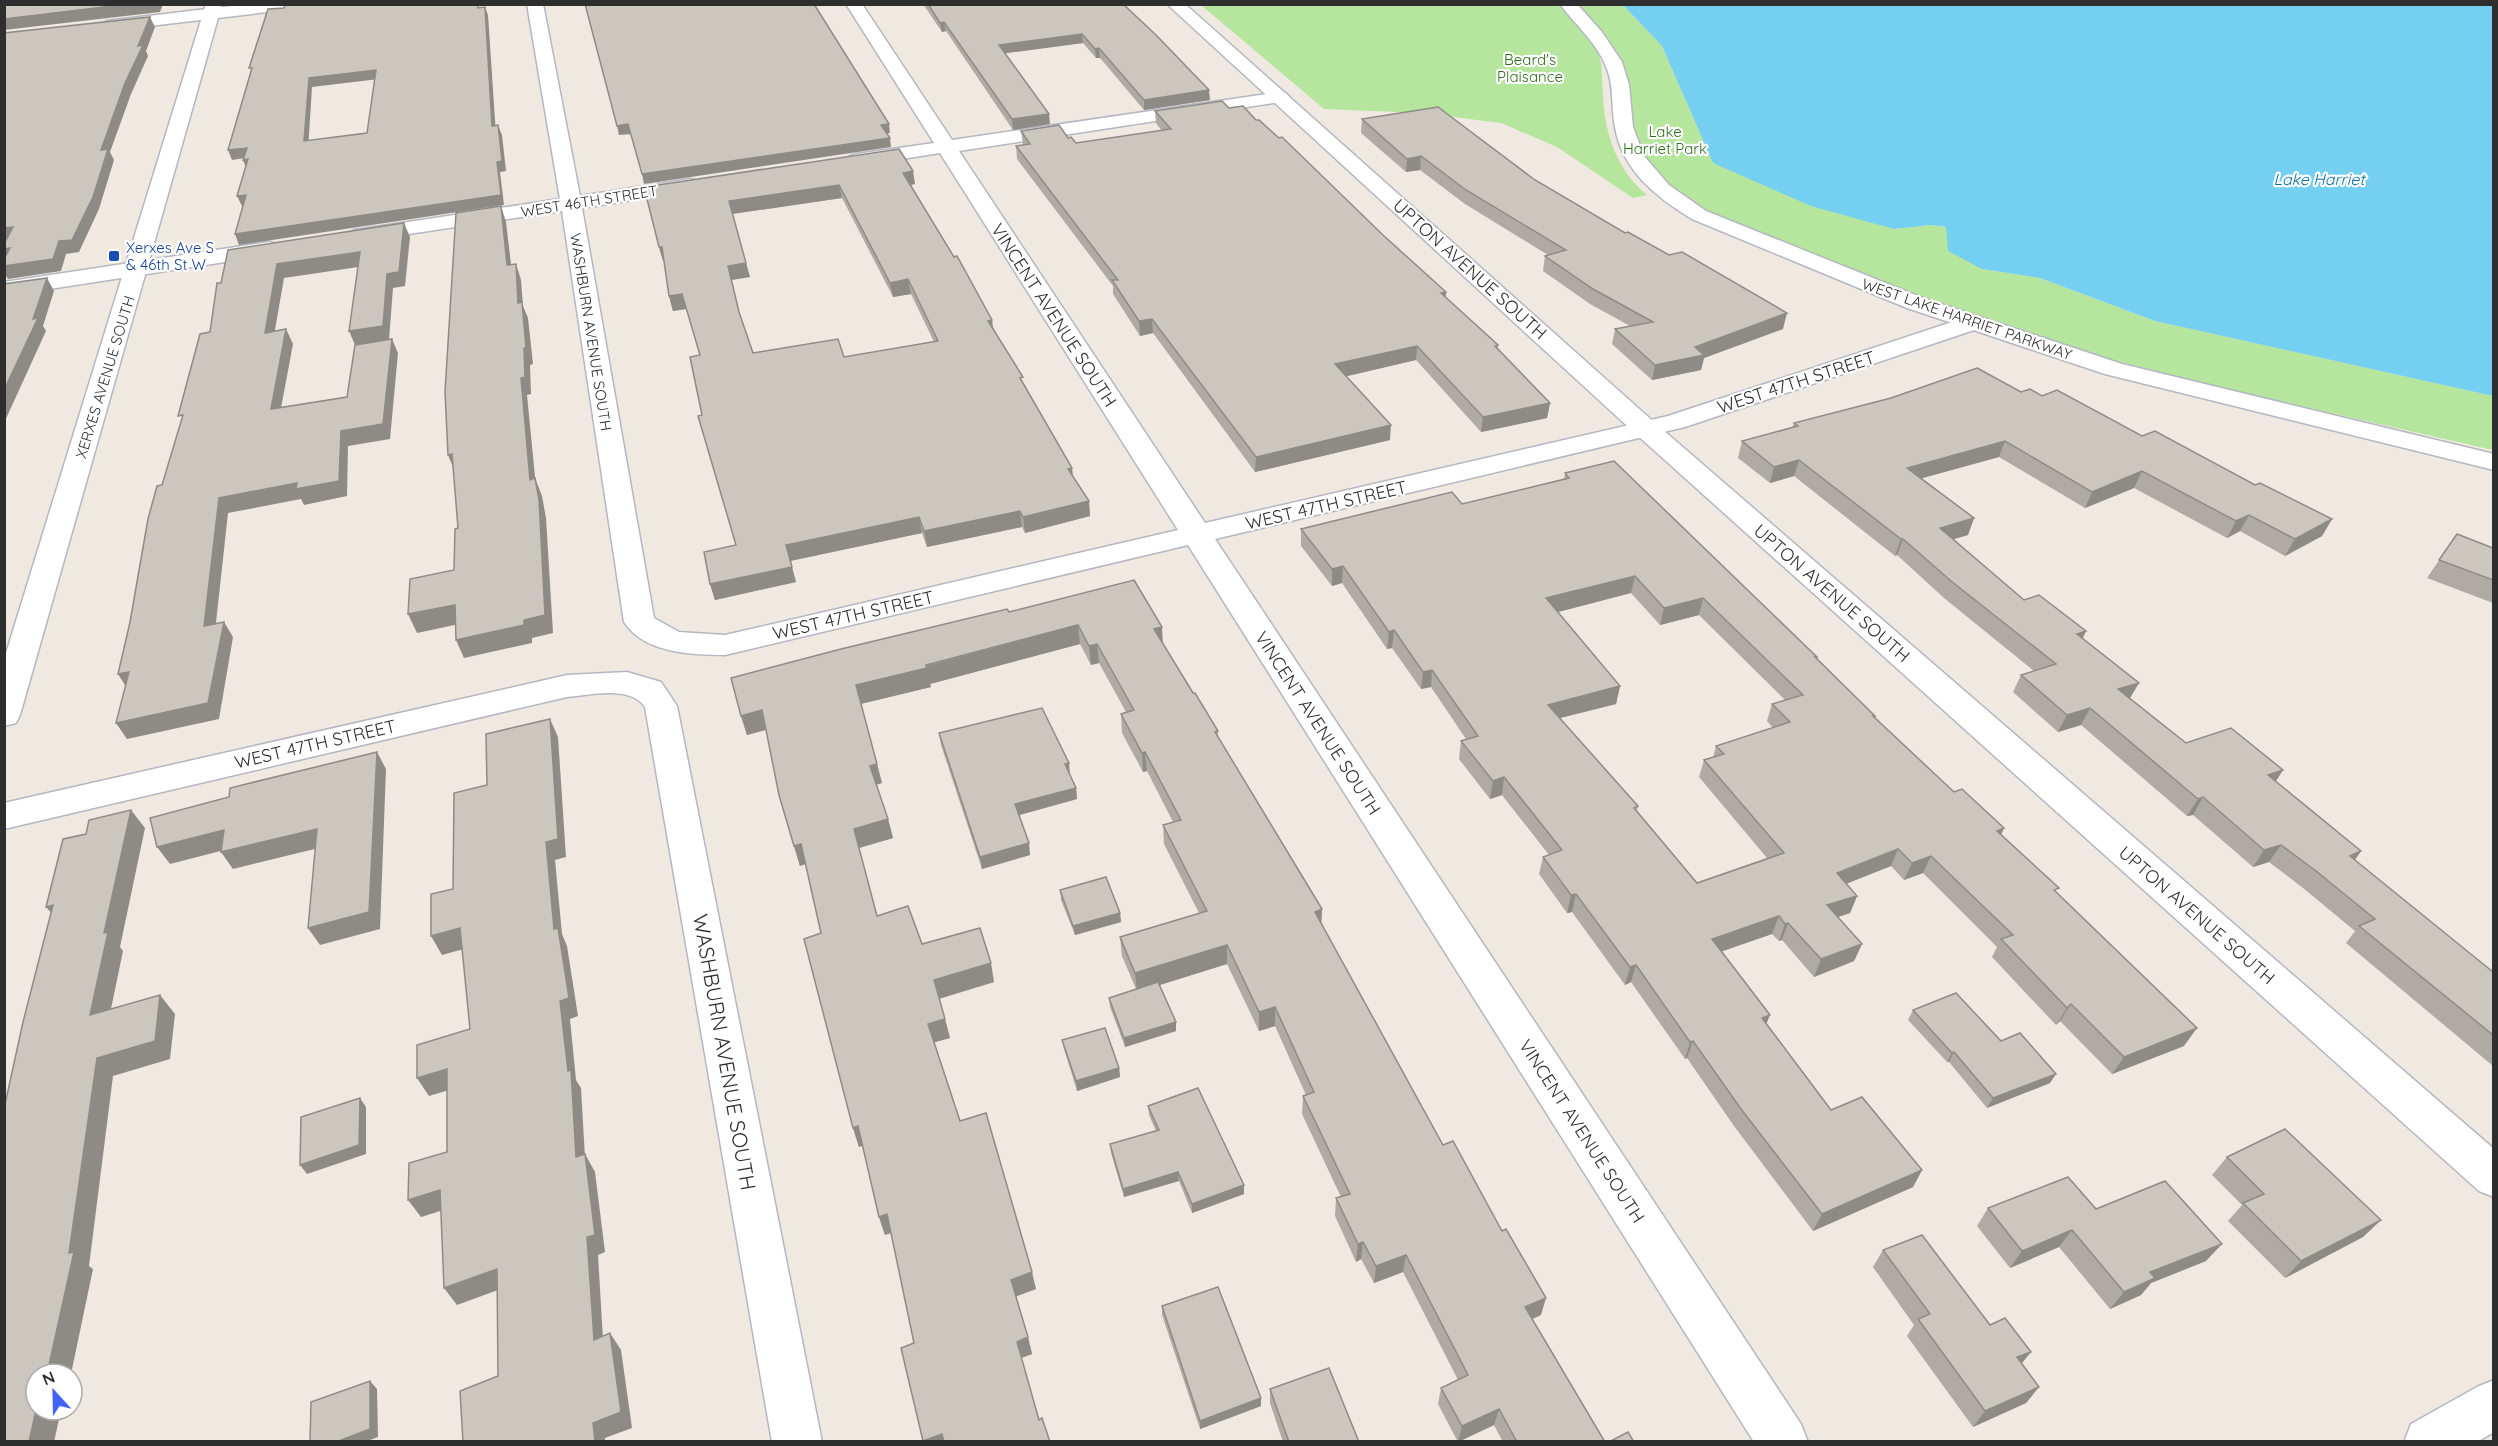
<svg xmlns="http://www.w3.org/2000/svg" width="2498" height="1446" font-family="Quicksand,sans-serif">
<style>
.green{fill:#b6e59e}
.water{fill:#75cff0}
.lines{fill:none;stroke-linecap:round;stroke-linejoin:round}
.street-casing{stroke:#b4b7c1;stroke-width:3}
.secondary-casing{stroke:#b4b7c1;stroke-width:3}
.street{fill:#fff;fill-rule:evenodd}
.secondary{fill:#fff;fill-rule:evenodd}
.wall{fill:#afaba4;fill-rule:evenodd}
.shaded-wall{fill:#8e8b86}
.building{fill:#cbc7bf;stroke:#8e8b86;stroke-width:1.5;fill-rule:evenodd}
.transit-dot{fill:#1a4fb4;stroke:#fff;stroke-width:2}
.labels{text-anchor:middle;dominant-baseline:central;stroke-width:4.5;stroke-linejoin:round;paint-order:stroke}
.far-park-label{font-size:15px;fill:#2c6e1b;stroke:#fff}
.far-street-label{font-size:15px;fill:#2e2e2e;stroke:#fff}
.far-transit-label{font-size:15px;fill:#164399;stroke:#fff;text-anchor:start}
.far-water-label{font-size:16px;font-style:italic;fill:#0d6fa3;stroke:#fff}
.street-label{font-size:18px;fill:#2e2e2e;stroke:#fff}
.near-street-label{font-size:21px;fill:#2e2e2e;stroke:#fff}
</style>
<rect width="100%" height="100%" fill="#efe9e1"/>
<!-- green -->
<g class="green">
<path d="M1201,5h358c13,14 34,31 40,50 4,13 3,28 4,42 2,38 14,73 44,98l-14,3 -76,-51 -56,-24 -79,-10 -98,-4z"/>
<polygon points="1568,5 1623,5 1662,46 1713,163 1894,229 1931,225 1946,227 1982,269 2040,278 2155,321 2493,396 2493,450 2239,392 2113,360 1983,322 1707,212 1646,176 1618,80"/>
</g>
<!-- water -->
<polygon class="water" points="1623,5 2493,5 2493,396 2155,321 2040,278 1982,269 1948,251 1946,227 1931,225 1894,229 1811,206 1713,163 1662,46"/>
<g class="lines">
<defs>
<g id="street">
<polygon points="248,4 301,4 293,9 107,31 99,26 107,21"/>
<path d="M527,4h16l37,192 110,-17 7,2 3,4 -3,4 -7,2 -108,17 72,410 25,14 46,3 453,-105 -238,-377 -83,13 -7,-2 -3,-4 3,-4 7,-2 77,-11 -88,-139h16l90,136 328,-48 6,1 3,4 -3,4 -6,1 -321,49 246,372 463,-107 296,-98 8,-2 8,2 4,5 -4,5 -295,99 -470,112 586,885 7,18h-54l-566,-897 -463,110c-34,0 -81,-2 -101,-33l-62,-411 -200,30 -8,-1 -3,-5 3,-5 8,-1 198,-30z"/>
<polygon points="269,242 277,244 280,249 277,254 4,296 4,282"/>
<path d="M627,672l34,10 16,24 145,736h-50l-127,-735c-15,-22 -54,-12 -78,-10l-563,132v-26l563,-128z"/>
<polygon points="2494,1380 2494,1432 2477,1442 2404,1442 2411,1424 2477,1387"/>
</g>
<g id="secondary">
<polygon points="206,4 222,4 20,715 16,723 4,726 4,660"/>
<polygon points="1167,4 1185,4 1655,423 2494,1149 2494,1197 2479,1191 1637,435"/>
<path d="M1560,4h17l25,28 20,30 7,23 4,42 11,29 25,29 37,26 217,87 199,66 372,90v16l-389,-96 -198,-66 -215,-89c-36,-22 -70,-49 -77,-92 -4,-18 -1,-38 -7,-55 -9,-28 -31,-45 -48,-68z"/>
</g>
</defs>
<!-- street casing -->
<use href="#street" class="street-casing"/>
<!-- secondary casing -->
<use href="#secondary" class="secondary-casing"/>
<!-- street -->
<use href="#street" class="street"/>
<!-- secondary -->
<use href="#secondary" class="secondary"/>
</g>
<!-- wall -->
<g class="wall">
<polygon points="923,4 1123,4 1210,100 1144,110 1100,58 1096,58 1083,43 1005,53 1050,124 1013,130 946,31 942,32"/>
<polygon points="1229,108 1256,120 1446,292 1446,298 1498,345 1498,349 1550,403 1547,418 1481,432 1416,360 1346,376 1390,440 1255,472 1153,333 1140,336 1113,294 1113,286 1017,159 1016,146 1023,145 1021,131 1068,138 1076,143 1162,131 1156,123 1155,111"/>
<polygon points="1362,119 1535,180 1783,329 1704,358 1701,370 1652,380 1612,344 1615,329 1630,326 1590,304 1543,271 1545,256 1548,255 1465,204 1420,170 1406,172 1361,133"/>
<path d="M915,184l-4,1 83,144 79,148 16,24 1,15 -65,17 -3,-6 -95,20 -5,-14 -132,28 6,21 -81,18 -5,-16 26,-39 -34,-130 -2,-60 -14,-46 -13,2 -4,-15 -5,-35h-1l-4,-14 -15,-60zM842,198l51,99 18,-3 23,48 -90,15 -91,-4 -14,-39 -8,-34 19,-3 -18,-63z"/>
<polygon points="2021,392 2042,396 2142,436 2332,519 2322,536 2285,556 2240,531 2227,538 2134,488 2085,508 1999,457 1922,478 1974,518 1968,535 1953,539 2024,600 2086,631 2083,638 2130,699 2186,743 2283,770 2276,781 2361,851 2355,860 2493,972 2493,1066 2346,943 2355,931 2303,888 2269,862 2253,867 2193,815 2187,816 2081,725 2058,732 2013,692 2021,675 2034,671 1944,598 1897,555 1895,556 1794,476 1770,483 1738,458 1742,441 1792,428 1794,423"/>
<path d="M1565,473l252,184v2l58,57 -1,2 80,74 50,36 -3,7 56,58 127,153 -72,28 -52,-53 -4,4 -64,-68 5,-10 -74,-74 -19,7 -13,-14 -45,18 11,12 -7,17 -12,4 24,27 -8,17 -40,16 -32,-37 -3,1 -7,-7 -51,17 45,72 65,87 91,60 -9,17 -100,44 -79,-105 -47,-68 -2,1 -54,-77 -6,3 -53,-73 -5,1 -28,-39 4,-17 6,-2 -47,-60 -12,4 -31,-40 2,-18 5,-2 -35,-52 -10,2 -29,-41 -5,1 -45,-66 -10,3 -31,-40v-17l161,-25 102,-25zM1631,593l29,32 39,-10 86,85 -13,4 -5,17 6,7 -57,18 -3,12 -9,2 -5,17 68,81 -70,25 -60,-72 1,-5 -78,-88 56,-14 4,-18 -63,-74z"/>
<polygon points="2457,534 2493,548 2493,603 2427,578"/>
<polygon points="1009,612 1162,627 1162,643 1218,731 1218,737 1322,909 1321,923 1443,1145 1541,1315 1532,1319 1605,1442 1503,1442 1494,1425 1458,1442 1438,1404 1441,1388 1458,1380 1403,1272 1374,1283 1361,1259 1356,1262 1335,1216 1336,1198 1341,1197 1302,1114 1303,1096 1306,1095 1275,1026 1259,1031 1227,964 1160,985 1176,1022 1176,1031 1125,1047 1110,1007 1109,998 1136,989 1122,956 1120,937 1199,913 1164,844 1163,825 1173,822 1147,771 1143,772 1122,733 1121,714 1126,712 1099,663 1091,665 1080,644 930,684 931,687 861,704 882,783 876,785 888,819 893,838 859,848 877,916 922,944 994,982 939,999 950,1038 934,1042 960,1121 1036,1289 1016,1296 1028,1337 1032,1354 1021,1358 1039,1420 1050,1442 914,1343 891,1233 885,1235 879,1217 863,1145 859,1147 853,1128 821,933 806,864 800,866 794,846 766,730 747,735 741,716"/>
<polygon points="939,733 1070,775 1076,788 1077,799 1019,815 1030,855 982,869 941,745"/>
<polygon points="1060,890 1120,913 1121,922 1075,935 1061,900"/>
<polygon points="1913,1010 2001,1041 2050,1083 1987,1108 1949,1062 1947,1062 1908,1020"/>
<polygon points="1062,1040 1119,1068 1120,1077 1077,1091 1064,1049"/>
<polygon points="1148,1106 1244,1185 1244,1194 1192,1213 1179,1181 1124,1197 1111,1153 1110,1144 1156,1131 1149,1115"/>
<polygon points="2227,1157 2381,1220 2363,1237 2285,1278 2228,1221 2242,1205 2212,1175"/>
<polygon points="1988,1208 2096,1209 2206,1261 2151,1283 2141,1295 2110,1309 2059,1247 2010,1268 1977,1226"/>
<polygon points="1883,1250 1990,1325 2039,1387 2026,1403 1973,1427 1907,1336 1914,1325 1873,1267"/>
<polygon points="1162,1306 1261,1406 1200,1429 1162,1315"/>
<polygon points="1270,1389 1359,1442 1283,1442 1270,1403"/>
</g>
<!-- shaded-wall -->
<g class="shaded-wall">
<polygon points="129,4 163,4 160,12 4,30 4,19"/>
<polygon points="485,7 488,15 496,135 492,126"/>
<polygon points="150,17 155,27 146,51 148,56 131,94 110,152 114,160 99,209 79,252 66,254 61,271 8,279 4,273 4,266 59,241"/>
<polygon points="944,22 946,31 942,32 940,23"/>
<polygon points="1082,34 1083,43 1000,54 999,45"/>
<polygon points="1099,48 1100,58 1096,58 1095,49"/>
<polygon points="376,70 379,79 312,87 308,150 304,141 309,78"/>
<polygon points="1209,90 1210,100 1144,110 1144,100"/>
<polygon points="1049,114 1050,124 1013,130 1012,119"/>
<polygon points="628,124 631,134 619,135 617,126"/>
<polygon points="889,124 890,133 883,134 881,125"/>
<polygon points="498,125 502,135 506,171 500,172 504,205 239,245 235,234 497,162"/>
<polygon points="890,138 891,147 644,184 642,174"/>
<polygon points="247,148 251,157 232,160 228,150"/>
<polygon points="1421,156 1420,170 1406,172 1407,159"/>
<polygon points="248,159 247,170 243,160"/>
<polygon points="913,171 915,184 905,186 903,173"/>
<polygon points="839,185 842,198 732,214 729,201"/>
<polygon points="246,195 251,205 242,206 237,196"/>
<polygon points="501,206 506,222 513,281 507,265"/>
<polygon points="404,223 410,237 405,286 393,288 389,340 355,345 349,331 387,274"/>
<polygon points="13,227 20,239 4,241 4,228"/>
<polygon points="659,247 662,247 666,260 663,261"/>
<polygon points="10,248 9,262 4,254 4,249"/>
<polygon points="360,252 365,266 284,278 272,347 265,333 277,264"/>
<polygon points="746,263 750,277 731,280 728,266"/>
<polygon points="516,264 521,280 523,306 528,318 533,364 530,365 531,394 527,395 537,497 530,480 521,378"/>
<polygon points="47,278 54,291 43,326 46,331 4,423 4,390"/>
<polygon points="908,279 911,294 893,297 890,283"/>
<polygon points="1446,292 1445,306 1441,293"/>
<polygon points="682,294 686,309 673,311 669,296"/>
<polygon points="1787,313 1783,329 1704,358 1701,370 1652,380 1655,365 1695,347"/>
<polygon points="1152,319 1153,333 1140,336 1139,321"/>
<polygon points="992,320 994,334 988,321"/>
<polygon points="286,329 293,344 278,424 271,409"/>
<polygon points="392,339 398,353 390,439 348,446 347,496 304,505 301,499 228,513 214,641 204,626 219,498 297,483 341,431"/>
<polygon points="1417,346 1416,360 1335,379 1335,364"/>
<polygon points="1550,403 1547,418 1481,432 1483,417"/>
<polygon points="1391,425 1390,440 1255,472 1256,457"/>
<polygon points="2005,441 1999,457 1901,484 1907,468"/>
<polygon points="452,454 455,472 448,455"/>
<polygon points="1799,460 1794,476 1770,483 1774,467"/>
<polygon points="1072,468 1074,483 1068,469"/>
<polygon points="2142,471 2134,488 2085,508 2092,492"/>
<polygon points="535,478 542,496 546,518 553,633 532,638 532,643 464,658 456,640"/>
<polygon points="1089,501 1090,516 1025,533 1023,517"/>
<polygon points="1020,511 1022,527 927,547 924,531"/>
<polygon points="2249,515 2240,531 2227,538 2236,521"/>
<polygon points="919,517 922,533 790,561 786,545"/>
<polygon points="1974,518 1968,535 1934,545 1940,528"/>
<polygon points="2332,519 2322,536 2285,556 2295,539"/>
<polygon points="1901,539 1903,539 1897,555 1895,556"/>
<polygon points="1343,566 1342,583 1332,586 1332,569"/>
<polygon points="792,567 796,582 715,600 710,584"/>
<polygon points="1635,576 1631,593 1543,616 1546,598"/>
<polygon points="1703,598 1699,615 1660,625 1664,608"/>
<polygon points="455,605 464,623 417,633 408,614"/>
<polygon points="224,622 233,637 219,719 127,739 116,723"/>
<polygon points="1078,625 1080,644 930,684 931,687 860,704 856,685"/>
<polygon points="1162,627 1163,646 1154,629"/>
<polygon points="1394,630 1392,648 1387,649 1389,632"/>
<polygon points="2086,631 2077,648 2077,634"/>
<polygon points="1097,644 1099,663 1091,665 1089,646"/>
<polygon points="1432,670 1431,687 1421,689 1423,672"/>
<polygon points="129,672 128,690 118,674"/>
<polygon points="2139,683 2129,700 2118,689"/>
<polygon points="1620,686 1616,704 1544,722 1548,705"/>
<polygon points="2090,708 2081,725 2058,732 2067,715"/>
<polygon points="762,710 768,729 747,735 741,716"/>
<polygon points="550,719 558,737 566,857 555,860 562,934 567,946 578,1016 570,1019 576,1080 581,1088 586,1175 576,1157 560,1001 546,842"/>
<polygon points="377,752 386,769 380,929 320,945 308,928"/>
<polygon points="1145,752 1147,771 1143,772 1142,753"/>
<polygon points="1069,763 1070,774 1065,764"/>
<polygon points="877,764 882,783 875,785 870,766"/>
<polygon points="2283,770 2272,787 2268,775"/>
<polygon points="1504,777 1502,795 1490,799 1493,781"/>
<polygon points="1076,788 1077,799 1016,816 1015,804"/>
<polygon points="2203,797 2193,815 2187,816 2198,799"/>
<polygon points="131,810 145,828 120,947 123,951 106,1033 90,1015 104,933"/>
<polygon points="888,819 893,838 859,848 854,829"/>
<polygon points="2004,828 1996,846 1997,831"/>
<polygon points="317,829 327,846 233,869 221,852"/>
<polygon points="224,830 236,847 170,864 157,847"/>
<polygon points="1029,843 1030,855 982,869 980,857"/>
<polygon points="801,844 807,863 800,866 794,846"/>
<polygon points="2281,845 2269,862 2253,867 2264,850"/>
<polygon points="1898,849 1891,866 1830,890 1837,873"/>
<polygon points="2361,851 2348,869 2350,856"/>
<polygon points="1931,856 1923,873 1904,880 1912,863"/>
<polygon points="1576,894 1572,912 1567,913 1571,895"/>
<polygon points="1857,896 1850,913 1820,923 1827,905"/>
<polygon points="53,905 62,925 46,907"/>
<polygon points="1322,909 1321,929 1315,912"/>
<polygon points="1120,913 1121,922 1075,935 1073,926"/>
<polygon points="1779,916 1772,934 1706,957 1712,939"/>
<polygon points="1788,923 1782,940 1779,941 1785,924"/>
<polygon points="460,928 471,947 442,955 431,936"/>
<polygon points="1862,944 1854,961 1814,977 1821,959"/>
<polygon points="1227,945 1227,964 1137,992 1135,973"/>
<polygon points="991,963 994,982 938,999 934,980"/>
<polygon points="1636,965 1631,982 1625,985 1630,967"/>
<polygon points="160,995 175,1014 170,1059 113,1076 89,1266 93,1269 71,1374 47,1374 97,1058"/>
<polygon points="2071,1004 2060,1021 2056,1025 2067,1008"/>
<polygon points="1275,1007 1275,1026 1259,1031 1259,1012"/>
<polygon points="1770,1015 1763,1032 1762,1018"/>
<polygon points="945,1019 950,1038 932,1043 928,1024"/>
<polygon points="1176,1022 1176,1031 1125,1047 1124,1038"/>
<polygon points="2197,1028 2184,1046 2112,1074 2124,1057"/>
<polygon points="1693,1041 1687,1058 1685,1059 1690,1042"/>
<polygon points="1954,1052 1949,1062 1947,1062 1952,1053"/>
<polygon points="1119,1068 1120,1077 1077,1091 1076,1081"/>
<polygon points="447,1069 459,1087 429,1096 417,1078"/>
<polygon points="2056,1074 2050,1083 1987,1108 1993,1098"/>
<polygon points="360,1098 366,1107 366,1154 307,1174 300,1165"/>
<polygon points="858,1126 864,1145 859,1147 853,1128"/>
<polygon points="585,1154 595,1172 605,1252 598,1255 604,1356 594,1340 587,1237"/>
<polygon points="1922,1170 1913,1187 1813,1231 1822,1214"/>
<polygon points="1178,1172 1179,1181 1124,1197 1123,1189"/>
<polygon points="1244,1185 1244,1194 1192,1213 1192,1204"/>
<polygon points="440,1190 453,1207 421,1217 408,1200"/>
<polygon points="887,1214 893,1232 885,1235 879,1217"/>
<polygon points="2381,1220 2363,1237 2285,1278 2301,1261"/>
<polygon points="2072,1230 2059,1247 2010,1268 2022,1251"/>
<polygon points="1363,1242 1361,1259 1356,1262 1358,1244"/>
<polygon points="2222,1244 2206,1261 2151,1283 2141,1295 2110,1309 2124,1292 2150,1272"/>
<polygon points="1406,1255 1403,1272 1374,1283 1376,1266"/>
<polygon points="497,1269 509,1286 457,1305 444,1288"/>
<polygon points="1032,1272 1036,1289 1015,1297 1011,1280"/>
<polygon points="1546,1298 1541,1315 1521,1324 1525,1307"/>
<polygon points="610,1333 621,1350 632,1428 605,1438 605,1442 595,1442 593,1423"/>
<polygon points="1028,1337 1032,1354 1021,1358 1017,1342"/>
<polygon points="2031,1352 2018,1368 2017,1357"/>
<polygon points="370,1381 377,1389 378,1437 365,1442 336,1442"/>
<polygon points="2039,1387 2026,1403 1973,1427 1985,1411"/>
<polygon points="1261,1398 1261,1406 1200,1429 1200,1421"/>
<polygon points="1499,1409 1494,1425 1458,1442 1462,1426"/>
<polygon points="36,1410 61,1410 54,1442 29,1442"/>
<polygon points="942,1434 945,1442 923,1442 923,1441"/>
</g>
<!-- building -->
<g class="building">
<polygon points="4,4 129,4 4,19"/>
<path d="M285,4h193v4l7,-1 7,119 6,-1 4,36 -5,1 4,33 -266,39 11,-39 -9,1 11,-37 -5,1 4,-12 -19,2 24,-82h-3l19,-59 16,-1zM376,70l-9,63 -63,8 5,-63z"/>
<polygon points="585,4 814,4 889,124 881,125 890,138 642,174 628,124 617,126"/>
<polygon points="928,4 1123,4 1156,35 1209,90 1144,100 1099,48 1095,49 1082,34 999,45 1049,114 1012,119 944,22 940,23"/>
<polygon points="150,17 138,46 143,45 125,83 101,150 108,149 93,197 72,240 59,241 53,259 4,266 4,259 10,248 4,249 4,244 13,227 4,228 4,33"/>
<polygon points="1222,101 1229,108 1243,106 1256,120 1259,120 1279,138 1282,137 1384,236 1446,292 1441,293 1498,345 1495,346 1550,403 1483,417 1417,346 1335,364 1391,425 1256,457 1152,319 1139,321 1112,280 1118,280 1016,146 1030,144 1021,131 1059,125 1068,138 1071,137 1076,143 1171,129 1155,111"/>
<polygon points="1438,107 1535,180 1625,233 1628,232 1669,255 1682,252 1787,313 1695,347 1704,355 1655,365 1615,329 1653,322 1593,289 1545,256 1566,250 1466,190 1421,156 1407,159 1362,119"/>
<path d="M899,149l14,22 -10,2 51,84 3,-1 35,64 -4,1 35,56 -3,1 52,90 -4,1 21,32 -66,16 -3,-6 -96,20 -5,-14 -133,28 6,22 -82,17 -6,-32 32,-7 -38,-129 4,-1 -12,-58 10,-2 -18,-61 -13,2 -7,-49h-3l-15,-60zM839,185l51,98 18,-4 30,62 -94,16 -6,-18 -85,14 -14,-41 -11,-46 18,-3 -17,-62z"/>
<polygon points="501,206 507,265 516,264 518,303 522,302 526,348 524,348 525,377 521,378 530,480 535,478 539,500 545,615 524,620 524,625 456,640 455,605 408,614 410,579 454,570 455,529 458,528 452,454 448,455 445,392 456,213"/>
<polygon points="404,223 399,272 387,274 383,326 349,331 360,252 277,264 265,333 286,329 271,409 347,397 355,345 392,339 383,424 341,431 339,481 296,489 297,483 219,498 204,626 224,622 208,703 116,723 129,672 118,674 130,622 148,519 157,486 162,485 183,415 178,416 200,334 210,332 217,283 221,283 228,250"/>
<polygon points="47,278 33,319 38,318 4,390 4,284"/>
<polygon points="1977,368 2021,392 2030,389 2042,396 2057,390 2142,436 2155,431 2255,485 2260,483 2332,519 2295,539 2249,515 2236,521 2142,471 2092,492 2005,441 1907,468 1974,518 1940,528 2024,600 2039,595 2086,631 2077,634 2139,683 2118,689 2186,743 2231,728 2283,770 2268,775 2361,851 2350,856 2493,972 2493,1035 2359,926 2375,919 2316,871 2281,845 2264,850 2203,797 2198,799 2090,708 2067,715 2021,675 2056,664 1951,581 1903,539 1901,539 1799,460 1774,467 1742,441 1798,426 1794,423 1891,398"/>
<path d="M1614,461l203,196h-2l60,59h-2l81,76 8,-3 42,39 -7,3 62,57 -5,2 143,138 -73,29 -53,-53 -4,4 -66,-69 12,-4 -82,-79 -19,7 -14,-14 -61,24 20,23 -30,9 35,39 -41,15 -33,-36 -3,1 -6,-8 -67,23 58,76 -8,3 69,92 31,-13 60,73 -100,44 -81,-105 -48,-68 -3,1 -54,-77 -6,2 -54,-73 -5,1 -28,-38 19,-7 -58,-73 -11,4 -32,-40 17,-5 -46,-66 -9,2 -29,-42 -5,2 -46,-66 -11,3 -31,-40 151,-37 10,12 107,-26 -4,-5zM1635,576l29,32 39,-10 100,97 -31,9 18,18 -74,24 8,8 -20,6 80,93 -87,30 -63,-75 4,-2 -90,-101 72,-19 -74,-88z"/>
<polygon points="2457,534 2493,548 2493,580 2439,560"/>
<polygon points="1134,580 1162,627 1154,629 1193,693 1195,693 1218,731 1215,732 1322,909 1315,912 1443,1145 1453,1141 1502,1231 1506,1229 1546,1298 1525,1307 1605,1442 1517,1442 1499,1409 1462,1426 1441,1388 1468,1375 1406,1255 1376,1266 1363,1242 1358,1244 1336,1198 1350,1194 1303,1096 1314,1092 1275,1007 1259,1012 1227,945 1135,973 1120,937 1207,911 1163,825 1181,820 1145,752 1142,753 1121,714 1134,710 1097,644 1089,646 1078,625 926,665 927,668 856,685 877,764 870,766 888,819 854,829 877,916 908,906 922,944 980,928 991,963 934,980 945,1019 928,1024 960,1121 986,1113 1032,1272 1011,1280 1028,1337 1017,1342 1039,1420 1042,1418 1050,1442 944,1442 942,1434 923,1441 901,1348 914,1343 887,1214 879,1217 858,1126 853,1128 804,939 821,933 801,844 794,846 779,795 762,710 741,716 731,678 841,649 1007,609 1009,612"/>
<polygon points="1042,708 1069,763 1065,764 1076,788 1015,804 1029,843 980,857 939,733"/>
<polygon points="550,719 558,839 546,842 554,929 558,928 569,998 560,1001 568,1071 571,1070 576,1157 585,1154 595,1235 587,1237 594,1340 610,1333 621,1412 593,1423 595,1442 463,1442 460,1391 498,1376 497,1269 444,1288 440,1190 408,1200 409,1163 447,1152 447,1069 417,1078 417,1045 470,1029 460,928 431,936 431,894 453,889 454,793 487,785 486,734"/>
<polygon points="377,752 369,912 308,928 317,829 221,852 224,830 157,847 150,818 229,797 230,788"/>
<polygon points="131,810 104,933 108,932 90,1015 160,995 155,1041 97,1058 69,1253 74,1252 47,1374 36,1374 36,1410 29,1442 4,1442 4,1109 23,1022 53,905 46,907 63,839 86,834 89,820"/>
<polygon points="1106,877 1120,913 1073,926 1060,890"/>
<polygon points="1158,982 1176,1022 1124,1038 1109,998"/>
<polygon points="1956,993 2001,1041 2020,1033 2056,1074 1993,1098 1954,1052 1952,1053 1913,1010"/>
<polygon points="1105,1028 1119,1068 1076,1081 1062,1040"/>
<polygon points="1198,1088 1244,1185 1192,1204 1178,1172 1123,1189 1110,1144 1159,1130 1148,1106"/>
<polygon points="360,1098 359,1145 300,1165 301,1117"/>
<polygon points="2285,1129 2381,1220 2301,1261 2243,1203 2264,1194 2227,1157"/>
<polygon points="2068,1177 2096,1209 2165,1181 2222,1244 2150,1272 2155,1278 2124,1292 2072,1230 2022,1251 1988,1208"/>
<polygon points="1922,1235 1990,1325 2005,1318 2031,1352 2017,1357 2039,1387 1985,1411 1918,1319 1930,1314 1883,1250"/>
<polygon points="1218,1287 1261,1398 1200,1421 1162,1306"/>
<polygon points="1329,1368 1359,1442 1289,1442 1270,1389"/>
<polygon points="370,1381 370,1429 336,1442 310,1442 311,1402"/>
<polygon points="1628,1432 1634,1442 1609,1442"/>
</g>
<!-- markers -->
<rect class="transit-dot" x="108" y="250" width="12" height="12" rx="3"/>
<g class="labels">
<!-- far-park labels -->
<g class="far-park-label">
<text x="1530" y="59">Beard's<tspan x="1530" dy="17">Plaisance</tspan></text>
<text x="1665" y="131">Lake<tspan x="1665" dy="17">Harriet Park</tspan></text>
</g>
<!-- far-street labels -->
<g class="far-street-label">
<text transform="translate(589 201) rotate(-9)">WEST 46TH STREET</text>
<text transform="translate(1967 319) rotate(19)">WEST LAKE HARRIET PARKWAY</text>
<text transform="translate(591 332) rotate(81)">WASHBURN AVENUE SOUTH</text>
<text transform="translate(105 377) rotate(-73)">XERXES AVENUE SOUTH</text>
</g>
<!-- far-transit labels -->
<g class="far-transit-label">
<text x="126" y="247">Xerxes Ave S<tspan x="126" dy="17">&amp; 46th St W</tspan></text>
</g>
<!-- far-water labels -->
<g class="far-water-label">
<text x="2319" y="179">Lake Harriet</text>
</g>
<!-- street labels -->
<g class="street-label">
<text transform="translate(1470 269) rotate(42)">UPTON AVENUE SOUTH</text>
<text transform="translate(1054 315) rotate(57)">VINCENT AVENUE SOUTH</text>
<text transform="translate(1796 382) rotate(-18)">WEST 47TH STREET</text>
<text transform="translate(1326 505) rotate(-13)">WEST 47TH STREET</text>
<text transform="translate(1832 593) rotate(41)">UPTON AVENUE SOUTH</text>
<text transform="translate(853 615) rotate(-13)">WEST 47TH STREET</text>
<text transform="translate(1318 723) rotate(57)">VINCENT AVENUE SOUTH</text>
<text transform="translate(315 744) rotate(-13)">WEST 47TH STREET</text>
<text transform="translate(2197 915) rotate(41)">UPTON AVENUE SOUTH</text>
<text transform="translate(1582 1131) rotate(57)">VINCENT AVENUE SOUTH</text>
</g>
<!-- near-street labels -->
<g class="near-street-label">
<text transform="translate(725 1052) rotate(80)">WASHBURN AVENUE SOUTH</text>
</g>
</g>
<!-- border -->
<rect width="2498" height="1446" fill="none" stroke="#2e2e2e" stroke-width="12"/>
<!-- north arrow -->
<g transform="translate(54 1392) rotate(338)"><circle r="28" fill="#ffffff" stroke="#ababab" stroke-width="1.5"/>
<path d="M0-4.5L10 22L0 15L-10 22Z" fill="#4264fb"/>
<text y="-9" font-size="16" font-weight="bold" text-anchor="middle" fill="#2e2e2e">N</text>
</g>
</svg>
